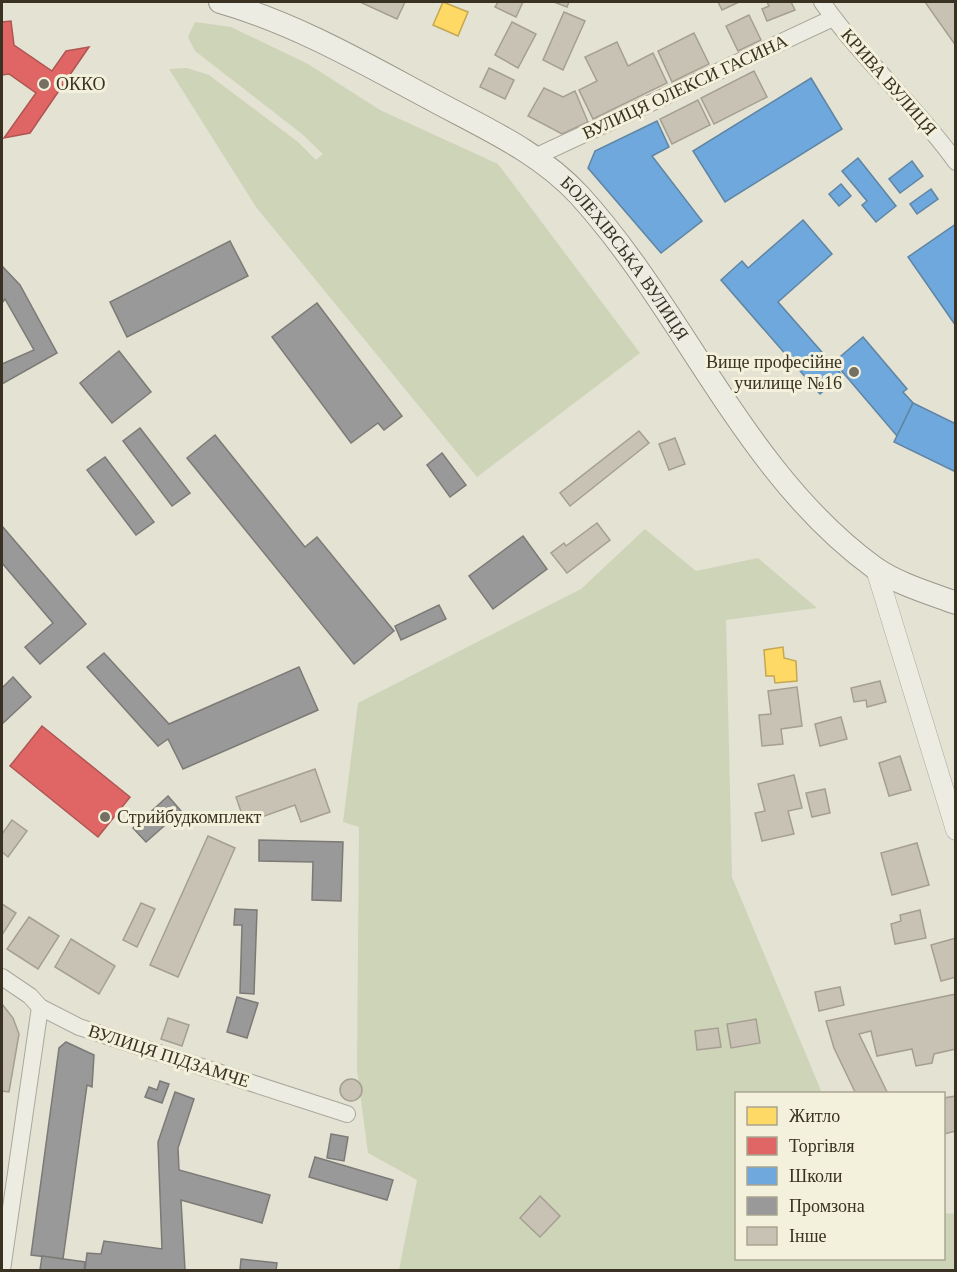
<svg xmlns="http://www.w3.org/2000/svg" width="957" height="1272" font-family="Georgia,serif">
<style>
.green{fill:#ced4b8}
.homes{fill:#ffd966;stroke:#c4a752;stroke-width:1.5}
.shops{fill:#e06666;stroke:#ae5652;stroke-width:1.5}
.schools{fill:#6fa8dc;stroke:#5f85a4;stroke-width:1.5}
.industry{fill:#999;stroke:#7c7a76;stroke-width:1.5}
.building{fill:#c8c2b4;stroke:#a59f92;stroke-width:1.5}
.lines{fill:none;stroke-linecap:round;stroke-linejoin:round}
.minor-casing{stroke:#aaa79b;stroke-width:18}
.tertiary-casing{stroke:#aaa79b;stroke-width:21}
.secondary-casing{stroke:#9a978b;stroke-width:24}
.minor{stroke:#edece3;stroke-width:16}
.tertiary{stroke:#edece3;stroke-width:20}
.secondary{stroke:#edece3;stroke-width:22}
.poi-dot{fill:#757061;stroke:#f3f1db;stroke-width:2}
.labels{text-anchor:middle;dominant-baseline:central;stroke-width:6;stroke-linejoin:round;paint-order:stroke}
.street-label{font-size:18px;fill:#393223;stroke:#f3f1db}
.poi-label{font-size:18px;fill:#393223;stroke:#f3f1db;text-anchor:start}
</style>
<rect width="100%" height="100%" fill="#e4e2d3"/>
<!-- green -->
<g class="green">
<polygon points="195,22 231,27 308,64 380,110 498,164 640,353 477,477 256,207 169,69 187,68 209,75 298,142 316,160 323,154 302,134 195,51 188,37"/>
<polygon points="645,529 696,571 758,558 817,608 726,620 732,877 822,1093 736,1094 736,1258 944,1258 944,1213 955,1214 955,1270 399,1270 417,1180 368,1153 357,1070 359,827 343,822 358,703 581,589"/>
</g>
<!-- homes -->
<g class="homes">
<polygon points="443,2 468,12 458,36 433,25"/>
<polygon points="783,647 784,658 796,661 797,681 775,683 774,676 766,676 764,650"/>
</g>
<!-- shops -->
<g class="shops">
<polygon points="11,21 14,45 52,71 66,51 89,47 30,133 4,138 36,93 9,74 2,75 2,22"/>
<polygon points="42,726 130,797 98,837 10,766"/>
</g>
<!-- schools -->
<g class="schools">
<polygon points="811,78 842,129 725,202 693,151"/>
<polygon points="657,121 669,147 652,156 702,221 661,253 588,168 595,151"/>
<polygon points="858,158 896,206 876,222 862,205 867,201 842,171"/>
<polygon points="912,161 923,176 900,193 889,179"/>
<polygon points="841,184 851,196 839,206 829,194"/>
<polygon points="931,189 938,199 917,214 910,204"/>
<polygon points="803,220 832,254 778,302 842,375 820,394 721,280 742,261 748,268"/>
<polygon points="956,224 956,326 908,257"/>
<polygon points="863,337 907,389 903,392 913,403 897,436 834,362"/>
<polygon points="913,403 956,424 956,472 894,442"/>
</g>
<!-- industry -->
<g class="industry">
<polygon points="230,241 248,276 127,337 110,302"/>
<polygon points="2,266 20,285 57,353 2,384 2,364 34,350 5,299 2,303"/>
<polygon points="317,303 402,416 384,430 378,423 351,443 272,337"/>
<polygon points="119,351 151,392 112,423 80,383"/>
<polygon points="140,428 190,493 172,506 123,441"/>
<polygon points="215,435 305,547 317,537 394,631 354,664 187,458"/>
<polygon points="442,453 466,485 450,497 427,465"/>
<polygon points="105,457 154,522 136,535 87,470"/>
<polygon points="2,526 86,624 40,664 25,647 53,623 2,563"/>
<polygon points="523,536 547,569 493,609 469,576"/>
<polygon points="439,605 446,619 401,640 395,626"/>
<polygon points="104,653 169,724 299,667 318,710 183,769 168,739 158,746 87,667"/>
<polygon points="13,677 31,697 2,724 2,688"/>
<polygon points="168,796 181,811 146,842 133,828"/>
<polygon points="259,840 343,842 341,901 312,900 313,862 259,861"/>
<polygon points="235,909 257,910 254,994 240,993 242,925 234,925"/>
<polygon points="237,997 258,1003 247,1038 227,1032"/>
<polygon points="66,1042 94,1055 92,1087 87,1085 63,1259 31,1255 59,1048"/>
<polygon points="160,1081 169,1084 162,1103 145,1097 149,1087 157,1090"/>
<polygon points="175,1092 194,1099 178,1148 179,1170 270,1195 262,1223 181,1200 185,1270 85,1270 87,1253 101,1254 104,1241 162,1249 158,1142"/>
<polygon points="331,1134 348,1137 344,1161 327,1158"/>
<polygon points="315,1157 393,1180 387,1200 309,1177"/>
<polygon points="42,1256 85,1262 84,1270 40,1270"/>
<polygon points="241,1259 277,1263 276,1270 240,1270"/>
</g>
<!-- building -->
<g class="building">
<polygon points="360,2 405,2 397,19"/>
<polygon points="498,2 523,2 516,17 495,7"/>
<polygon points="554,2 569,2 567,7"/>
<polygon points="718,2 739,2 722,10"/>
<polygon points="767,2 791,2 795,10 767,21 762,9 769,6"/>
<polygon points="925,2 956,2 956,46"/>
<polygon points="564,12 585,21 563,70 543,60"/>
<polygon points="749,15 761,40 738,51 726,26"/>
<polygon points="512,22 536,34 518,68 495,55"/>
<polygon points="694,33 709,64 672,82 658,51"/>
<polygon points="617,42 628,66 653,53 667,83 593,119 579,90 597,81 585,57"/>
<polygon points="489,68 514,80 505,99 480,87"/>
<polygon points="754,71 767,97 714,124 701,98"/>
<polygon points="544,88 563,97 575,91 588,122 562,134 528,116"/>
<polygon points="698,100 710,125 672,144 660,119"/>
<polygon points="639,431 649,443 570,506 560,493"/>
<polygon points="675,438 685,464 669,470 659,444"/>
<polygon points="597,523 610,540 567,573 551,553 564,543 566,546"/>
<polygon points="880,681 886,702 867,707 866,700 854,702 851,688"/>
<polygon points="797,687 802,726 781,729 783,744 762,746 759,715 771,714 768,691"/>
<polygon points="841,717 847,739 820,746 815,724"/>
<polygon points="900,756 911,790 889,796 879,763"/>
<polygon points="315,769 330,812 301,822 295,805 245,823 236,797"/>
<polygon points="794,775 802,808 788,811 794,834 762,841 755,813 765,811 758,784"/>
<polygon points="825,789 830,813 812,817 806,793"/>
<polygon points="12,820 27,831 8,857 2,852 2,834"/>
<polygon points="208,836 235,848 178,977 150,965"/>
<polygon points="917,843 929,885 892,895 881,853"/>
<polygon points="141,903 155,909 137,947 123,940"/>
<polygon points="2,904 16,913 2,935"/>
<polygon points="920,910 926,938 895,944 891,924 901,921 900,915"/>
<polygon points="29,917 59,936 38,969 7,949"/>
<polygon points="956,938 956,977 941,981 931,945"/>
<polygon points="71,939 115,966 99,994 55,967"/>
<polygon points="840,987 844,1005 819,1011 815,992"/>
<polygon points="956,994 956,1049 934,1054 932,1063 916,1066 912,1049 877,1056 871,1031 859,1034 888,1094 856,1094 834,1048 826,1021"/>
<polygon points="2,1004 13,1018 19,1034 9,1092 2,1091"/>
<polygon points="168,1018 189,1025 182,1046 161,1039"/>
<polygon points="756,1019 760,1043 731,1048 727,1024"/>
<polygon points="718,1028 721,1047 697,1050 695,1031"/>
<circle cx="351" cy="1090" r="11"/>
<polygon points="956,1096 956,1131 944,1134 944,1098"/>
<polygon points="540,1196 560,1216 540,1237 520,1218"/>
</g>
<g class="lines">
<defs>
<g id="minor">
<path d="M822,2c40,57 93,103 134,160"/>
<polyline points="537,156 833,18"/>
<polyline points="2,977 30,996 40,1007 79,1027 347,1114"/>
<polyline points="2,1270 40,1007"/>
</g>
<polyline id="tertiary" points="876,569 956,830"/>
<g id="secondary">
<path id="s1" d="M220,2c74,21 142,60 209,96 53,29 110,53 151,98 106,117 165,278 295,372 23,16 54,25 81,35"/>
</g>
</defs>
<!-- minor casing -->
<use href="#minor" class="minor-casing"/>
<!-- tertiary casing -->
<use href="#tertiary" class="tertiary-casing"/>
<!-- secondary casing -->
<use href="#secondary" class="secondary-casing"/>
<!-- minor -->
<use href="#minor" class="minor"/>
<!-- tertiary -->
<use href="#tertiary" class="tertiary"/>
<!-- secondary -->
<use href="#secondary" class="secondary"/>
</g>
<!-- markers -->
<g class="poi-dot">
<circle cx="44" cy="84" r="6"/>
<circle cx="854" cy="372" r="6"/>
<circle cx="105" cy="817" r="6"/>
</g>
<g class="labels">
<!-- street labels -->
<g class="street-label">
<text transform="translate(889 82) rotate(49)">КРИВА ВУЛИЦЯ</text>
<text transform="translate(685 87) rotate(-25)">ВУЛИЦЯ ОЛЕКСИ ГАСИНА</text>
<text stroke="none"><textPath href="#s1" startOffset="488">БОЛЕХІВСЬКА ВУЛИЦЯ</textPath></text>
<text transform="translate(169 1056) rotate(18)">ВУЛИЦЯ ПІДЗАМЧЕ</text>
</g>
<!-- poi labels -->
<g class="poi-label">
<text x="56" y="84">ОККО</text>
<text x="842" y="362" text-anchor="end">Вище професійне<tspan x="842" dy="21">училище №16</tspan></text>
<text x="117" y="817">Стрийбудкомплект</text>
</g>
</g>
<!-- border -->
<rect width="957" height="1272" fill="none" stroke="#393223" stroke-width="6"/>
<!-- legend -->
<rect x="735" y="1092" width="210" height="168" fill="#f3f1db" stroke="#a9a591" stroke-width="1.5"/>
<rect x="747" y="1107" width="30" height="18" fill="#ffd966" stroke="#a9a591" stroke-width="1.5"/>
<text x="789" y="1122" font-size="18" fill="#393223">Житло</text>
<rect x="747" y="1137" width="30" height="18" fill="#e06666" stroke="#a9a591" stroke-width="1.5"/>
<text x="789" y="1152" font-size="18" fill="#393223">Торгівля</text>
<rect x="747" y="1167" width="30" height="18" fill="#6fa8dc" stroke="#a9a591" stroke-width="1.5"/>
<text x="789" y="1182" font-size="18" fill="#393223">Школи</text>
<rect x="747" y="1197" width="30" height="18" fill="#999999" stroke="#a9a591" stroke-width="1.5"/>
<text x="789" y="1212" font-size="18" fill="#393223">Промзона</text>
<rect x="747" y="1227" width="30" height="18" fill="#c8c2b4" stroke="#a9a591" stroke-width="1.5"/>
<text x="789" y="1242" font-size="18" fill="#393223">Інше</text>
</svg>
